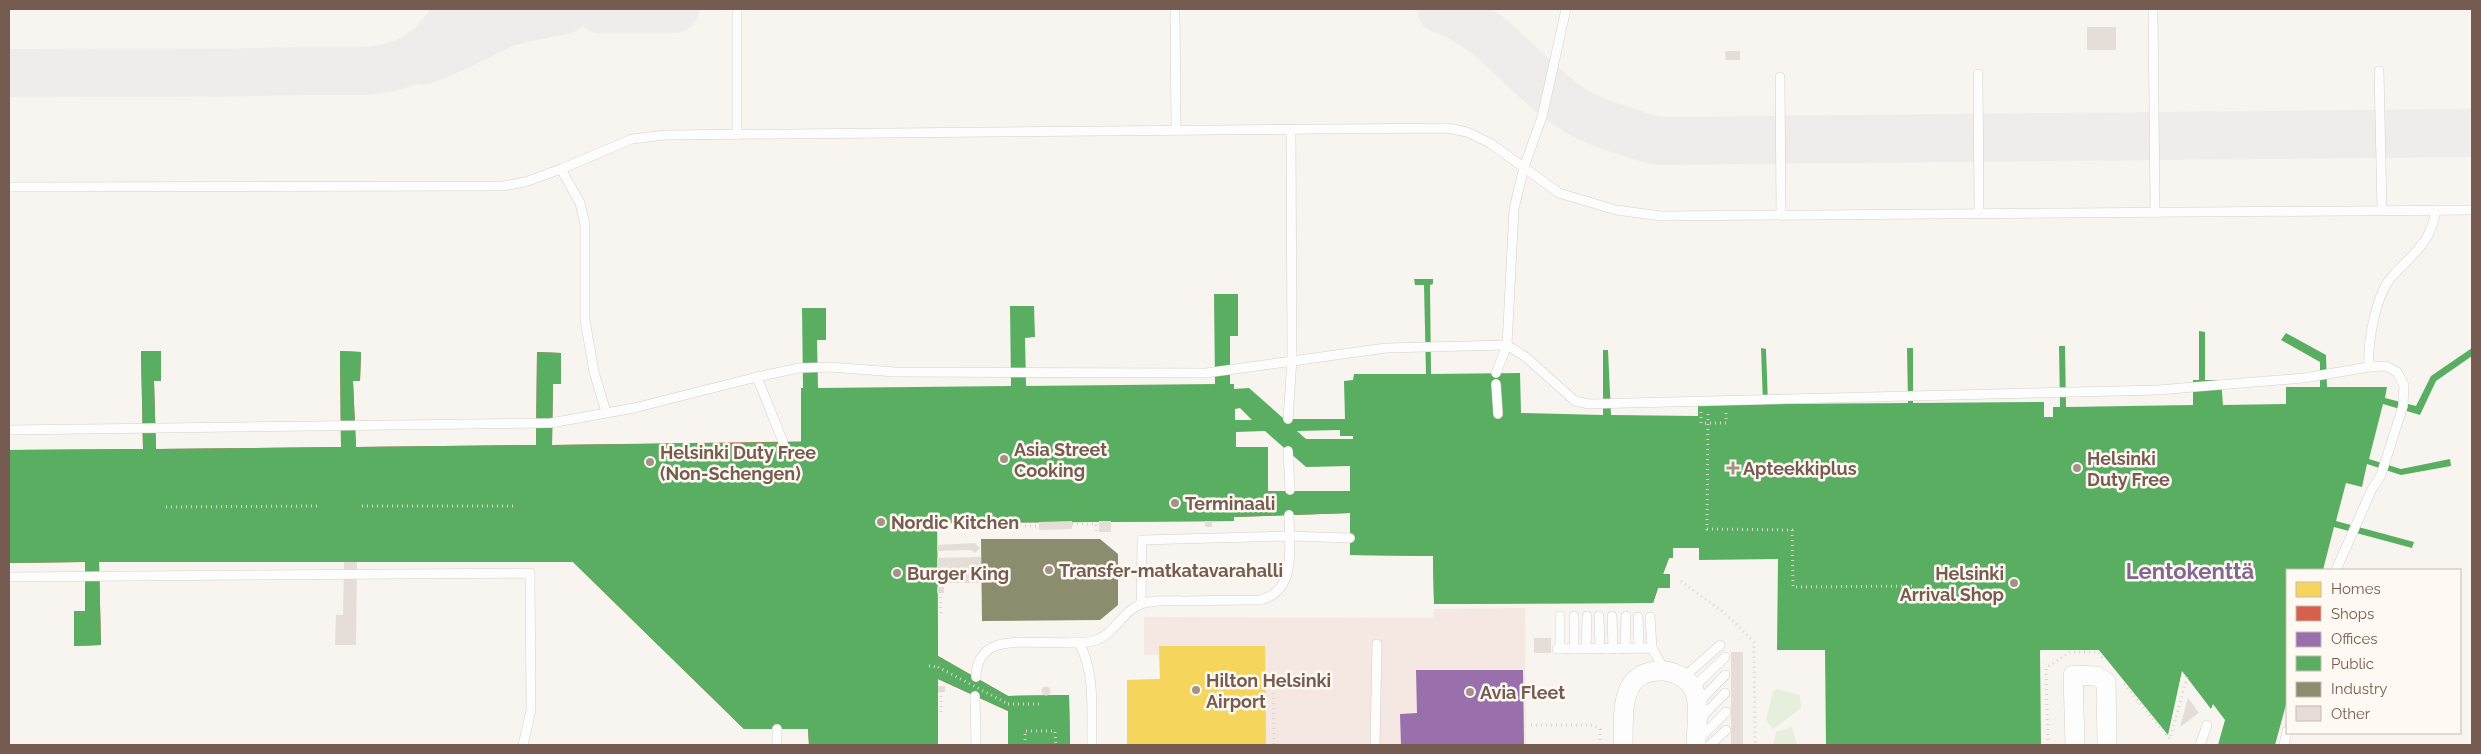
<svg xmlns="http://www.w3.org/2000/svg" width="2481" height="754" font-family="Raleway,sans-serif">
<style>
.commercial{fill:#f5e7e2}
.green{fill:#e6eedc}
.homes{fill:#f6d55c}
.shops{fill:#d6604d}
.offices{fill:#9970ab}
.public{fill:#5aae61;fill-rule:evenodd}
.industry{fill:#8c8c6e}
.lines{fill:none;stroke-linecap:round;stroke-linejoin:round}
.taxiway{stroke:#efeceb;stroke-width:48}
.building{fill:#e5ddd7}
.lane-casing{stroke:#d5d0cb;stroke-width:10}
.street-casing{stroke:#d5d0cb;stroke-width:20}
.path{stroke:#dad4d0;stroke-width:3;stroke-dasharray:1 4;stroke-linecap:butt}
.lane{stroke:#fefdfd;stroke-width:9}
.street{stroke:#fefdfd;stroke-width:19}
.path-bridge{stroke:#dad4d0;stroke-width:3;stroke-dasharray:1 4;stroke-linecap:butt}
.poi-dot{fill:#a49188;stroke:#fef9f3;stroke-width:2}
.labels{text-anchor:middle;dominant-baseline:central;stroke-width:5;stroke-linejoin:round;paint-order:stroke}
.poi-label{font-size:18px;font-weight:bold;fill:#765c50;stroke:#fef9f3;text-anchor:start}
.district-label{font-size:22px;font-weight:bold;fill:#816891;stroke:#fef9f3}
</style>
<rect width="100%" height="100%" fill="#f8f4f0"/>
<!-- commercial -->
<polygon class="commercial" points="1525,608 1526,745 1127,745 1127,680 1160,679 1159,655 1144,655 1144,617 1433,618 1434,609"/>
<!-- green -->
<g class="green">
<polygon points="1777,689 1800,695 1801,708 1773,729 1766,720 1773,691"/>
<polygon points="1792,727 1797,745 1773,745 1776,732"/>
</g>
<!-- homes -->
<polygon class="homes" points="1159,646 1265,646 1266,745 1127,745 1127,680 1160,679"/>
<!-- shops -->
<polygon class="shops" points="141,351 161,351 161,381 154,381 156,449 341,447 340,351 361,352 360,381 353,381 356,447 536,445 537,352 561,353 561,384 553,384 552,445 833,441 832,419 903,418 903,439 1039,436 1040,469 1070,468 1069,435 1236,432 1236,447 1268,447 1268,491 1350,491 1353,439 1364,439 1364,435 1545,432 1546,497 1494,494 1494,445 1465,445 1465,463 1372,463 1372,515 1466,515 1509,548 1673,548 1673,558 1669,558 1663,574 1670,574 1670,588 1658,588 1653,603 1434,604 1433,556 1350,555 1350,513 1234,517 1234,521 937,523 938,656 1008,696 1069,695 1070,745 1008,745 1008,711 938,679 938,745 809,745 808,729 744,729 573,562 99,562 101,645 74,646 74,611 85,611 85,562 9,563 9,450 143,449"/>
<!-- offices -->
<polygon class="offices" points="1416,670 1523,670 1524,745 1401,745 1400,714 1417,713"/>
<!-- public -->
<path class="public" d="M1414,279h19v5l-3,1 1,89 89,-1 1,40 82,2v-65h5l3,65 87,1v-12h65l-2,-56 5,1 2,55 140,-1 -1,-55h6v55l131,-1v15h9v-10h7l-1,-61h6l1,61 127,-2v-25h6v-49l6,1v48h16l2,25 63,-1v-17h34v-25l-39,-22 5,-7 40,22 1,32h60l-2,11 31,8 15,-30 41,-28v8l-36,25 -16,34 -37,-11 -14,55 32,10 49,-10 1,7 -50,9 -34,-11 -5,23 -16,-4 -10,38 78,21 -2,6 -78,-21 -11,43h-36v131l-12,44h-57l7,-25 -12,-16 -2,5 -29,-38 -14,64 -69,-85h-59l1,95h-215l-1,-95h-48l1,-91 -79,1v-12h-26v10h-4l-6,16h7v14h-12l-5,15 -219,1 -1,-48 -83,-1v-42l-116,4v4l-297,2 1,133 70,40 61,-1 1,50h-62v-34l-70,-32v66h-129l-1,-16h-64l-171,-167h-474l2,83 -27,1v-35h11v-49l-76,1v-113l134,-1 -2,-98h20v30h-7l2,68 185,-2 -1,-96 21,1 -1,29h-7l3,66 180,-2 1,-93 24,1v31h-8l-1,61 249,-3v-54h2l-1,-80h24v32h-9l1,48 193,-2 -1,-80h24l1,31 -10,1 1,48 189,-2 -1,-90h24v42h-8v48h4v5l15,-1 35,31h61l-1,-38 9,-1 1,-6h72l-2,-89h-9zM1240,408l12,12h-17v-11zM1340,430v6h13v3h-47l-9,-8zM1265,431l41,36 44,-1v25h-82v-44h-32v-15z"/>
<!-- industry -->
<polygon class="industry" points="981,539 1100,539 1118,554 1118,605 1100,620 982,621"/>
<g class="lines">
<!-- taxiway -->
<g class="taxiway">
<polyline points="600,9 675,9"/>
<path d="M1441,9c48,15 83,66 124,95 27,19 61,28 92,37l815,-8"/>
<polyline points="423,61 452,49 507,22 564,10"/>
<path d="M9,73c98,-1 197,1 296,-2 32,-1 71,4 101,-9 25,-11 39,-30 52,-53"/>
</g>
</g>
<!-- building -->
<g class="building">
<rect x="2087" y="27" width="29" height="23"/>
<polygon points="1725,51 1740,51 1740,60 1726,60"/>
<polygon points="1072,521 1072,529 1039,530 1039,522"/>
<rect x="1099" y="521" width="12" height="11"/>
<rect x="1205" y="521" width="7" height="6"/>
<rect x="967" y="523" width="7" height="6"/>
<polygon points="975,543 980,548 975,553 971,550 937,551 937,545"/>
<polygon points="981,557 981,583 937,583 937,558"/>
<polygon points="344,562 357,562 356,645 335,645 336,615 343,615"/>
<rect x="937" y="587" width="7" height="6"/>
<rect x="1534" y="638" width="17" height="15"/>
<rect x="1731" y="652" width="12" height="93"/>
<rect x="938" y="686" width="7" height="6"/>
<circle cx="1046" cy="691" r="4.5"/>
<polygon points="2188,698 2199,713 2180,727"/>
</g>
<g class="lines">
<defs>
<g id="lane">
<polyline points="1175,9 1176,130"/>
<polyline points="2153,9 2155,212"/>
<polyline points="2379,71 2382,210"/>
<polyline points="1978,74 1979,213"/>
<polyline points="1780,77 1781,215"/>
<polyline points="737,135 737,9"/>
<polyline points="561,169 580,203 585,224 585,320 594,372 606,412"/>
<polyline points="9,187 503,186 525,182 561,169 632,139 665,135 1448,128 1467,132 1490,143 1559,193 1616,210 1661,216 2472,210"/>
<path d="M2369,367c-2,-23 7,-71 21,-88 22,-26 40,-33 46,-69"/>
<polyline points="1496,373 1507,345 1514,209 1524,167 1542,117 1566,9"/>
<polyline points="1496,384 1498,414"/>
<polyline points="1288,419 1292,359 1291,130"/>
<polyline points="9,430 551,423 634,408 757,377"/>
<polyline points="783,442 757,377 799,368 830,367 895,372 1206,373 1386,348 1507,345 1527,358 1575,401 1589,404 2158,390 2304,378 2369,367 2386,366 2397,372 2404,385 2403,406 2381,475 2372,489 2336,570"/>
<polyline points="1288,451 1290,490"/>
<polyline points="9,577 530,573 531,710 523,745"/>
<polyline points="1141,604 1142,540 1289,536 1350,538"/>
<polyline points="1560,616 1560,649"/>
<polyline points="1599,616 1600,649"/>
<polyline points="1612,616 1613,649"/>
<polyline points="1638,617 1639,648"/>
<polyline points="1650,617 1652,648"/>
<path d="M1079,643c17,31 12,68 13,102"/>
<polyline points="1557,649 1652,648 1665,671"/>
<polyline points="1574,649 1574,616"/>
<polyline points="1586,649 1587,616"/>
<polyline points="1625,649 1626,616"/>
<path d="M976,677c0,-12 4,-22 15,-29 18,-12 77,-1 102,-7 21,-5 29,-30 48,-37 14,-5 32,-3 46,-3 25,-1 49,-1 73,-1 38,-9 29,-54 29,-85"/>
<polyline points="1683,678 1720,645"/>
<polyline points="1693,688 1725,657"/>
<polyline points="975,696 976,745"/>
<polyline points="1698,703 1725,675"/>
<polyline points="1700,719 1725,693"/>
<polyline points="1698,740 1726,712"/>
<polyline points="777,745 777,729"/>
<polyline points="1375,745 1377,644"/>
<polyline points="1710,745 1726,730"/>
<polyline points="2200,745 2207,725"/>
<polyline points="2284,745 2287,731"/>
</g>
<g id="street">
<path d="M1623,745c1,-32 -5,-76 41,-74 11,1 23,7 29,17 8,15 3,41 3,57"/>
<polyline points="2075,745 2073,675 2096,676 2106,682 2107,745"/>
</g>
</defs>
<!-- lane casing -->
<use href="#lane" class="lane-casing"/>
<!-- street casing -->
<use href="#street" class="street-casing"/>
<!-- path -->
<g class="path">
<polyline points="1701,412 1701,423 1726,423 1726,413"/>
<polyline points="1708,414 1707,529 1792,530 1793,587 1915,586"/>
<polyline points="362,506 513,506"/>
<polyline points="166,507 320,506"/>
<polyline points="970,523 970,526 998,526"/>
<polyline points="1072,524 1096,524 1096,531"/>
<polyline points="1015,526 1039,526"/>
<polyline points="1681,581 1727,615 1754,642 1755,745"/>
<polyline points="937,590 940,590 941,614"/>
<polyline points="929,666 938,667"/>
<polyline points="1273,678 1274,745"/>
<polyline points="2124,684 2170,739 2187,677"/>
<polyline points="938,689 941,689 941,713"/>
<polyline points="1008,704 1040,704"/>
<polyline points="1531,725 1593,725 1600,729 1600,745"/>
<polyline points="1025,745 1025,731 1055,731 1056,745"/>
<polyline points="2048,745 2046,668 2070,652 2098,652 2104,660"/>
</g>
<!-- lane -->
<use href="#lane" class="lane"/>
<!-- street -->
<use href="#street" class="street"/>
<!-- path-bridge -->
<polyline class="path-bridge" points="938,667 1008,704"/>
</g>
<!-- markers -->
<g class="poi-dot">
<circle cx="1004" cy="459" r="5"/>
<circle cx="650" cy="462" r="5"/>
<path d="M1730.5 460.5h5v5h5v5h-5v5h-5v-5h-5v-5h5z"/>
<circle cx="2077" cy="468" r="5"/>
<circle cx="1175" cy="503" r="5"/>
<circle cx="881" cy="522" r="5"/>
<circle cx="1049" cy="570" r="5"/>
<circle cx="897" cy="573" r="5"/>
<circle cx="2014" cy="583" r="5"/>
<circle cx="1196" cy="690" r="5"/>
<circle cx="1470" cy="692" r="5"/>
</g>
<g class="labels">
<!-- poi labels -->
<g class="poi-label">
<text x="1014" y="449">Asia Street<tspan x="1014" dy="21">Cooking</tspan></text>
<text x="660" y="452">Helsinki Duty Free<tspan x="660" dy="21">(Non-Schengen)</tspan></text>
<text x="2087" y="458">Helsinki<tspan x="2087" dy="21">Duty Free</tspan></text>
<text x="1743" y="468">Apteekkiplus</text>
<text x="1185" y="503">Terminaali</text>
<text x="891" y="522">Nordic Kitchen</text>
<text x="1059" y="570">Transfer-matkatavarahalli</text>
<text x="907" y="573">Burger King</text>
<text x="2004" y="573" text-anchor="end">Helsinki<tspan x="2004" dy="21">Arrival Shop</tspan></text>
<text x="1206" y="680">Hilton Helsinki<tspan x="1206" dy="21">Airport</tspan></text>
<text x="1480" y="692">Avia Fleet</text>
</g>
<!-- district labels -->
<g class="district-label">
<text x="2190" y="571">Lentokenttä</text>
</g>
</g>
<!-- border -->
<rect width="2481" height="754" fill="none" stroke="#765c50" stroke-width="20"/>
<!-- legend -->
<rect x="2286" y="569" width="175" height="165" fill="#fef9f3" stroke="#c8bab2"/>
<rect x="2296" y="582" width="25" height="15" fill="#f6d55c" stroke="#c8bab2"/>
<text x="2331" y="594" font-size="15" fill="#765c50">Homes</text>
<rect x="2296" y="606" width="25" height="15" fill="#d6604d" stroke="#c8bab2"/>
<text x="2331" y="619" font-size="15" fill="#765c50">Shops</text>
<rect x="2296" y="632" width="25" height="15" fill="#9970ab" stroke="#c8bab2"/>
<text x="2331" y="644" font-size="15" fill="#765c50">Offices</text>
<rect x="2296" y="656" width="25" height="15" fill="#5aae61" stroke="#c8bab2"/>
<text x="2331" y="669" font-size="15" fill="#765c50">Public</text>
<rect x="2296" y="682" width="25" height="15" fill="#8c8c6e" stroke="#c8bab2"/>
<text x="2331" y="694" font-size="15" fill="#765c50">Industry</text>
<rect x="2296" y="706" width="25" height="15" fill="#e5ddd7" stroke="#c8bab2"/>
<text x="2331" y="719" font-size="15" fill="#765c50">Other</text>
</svg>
